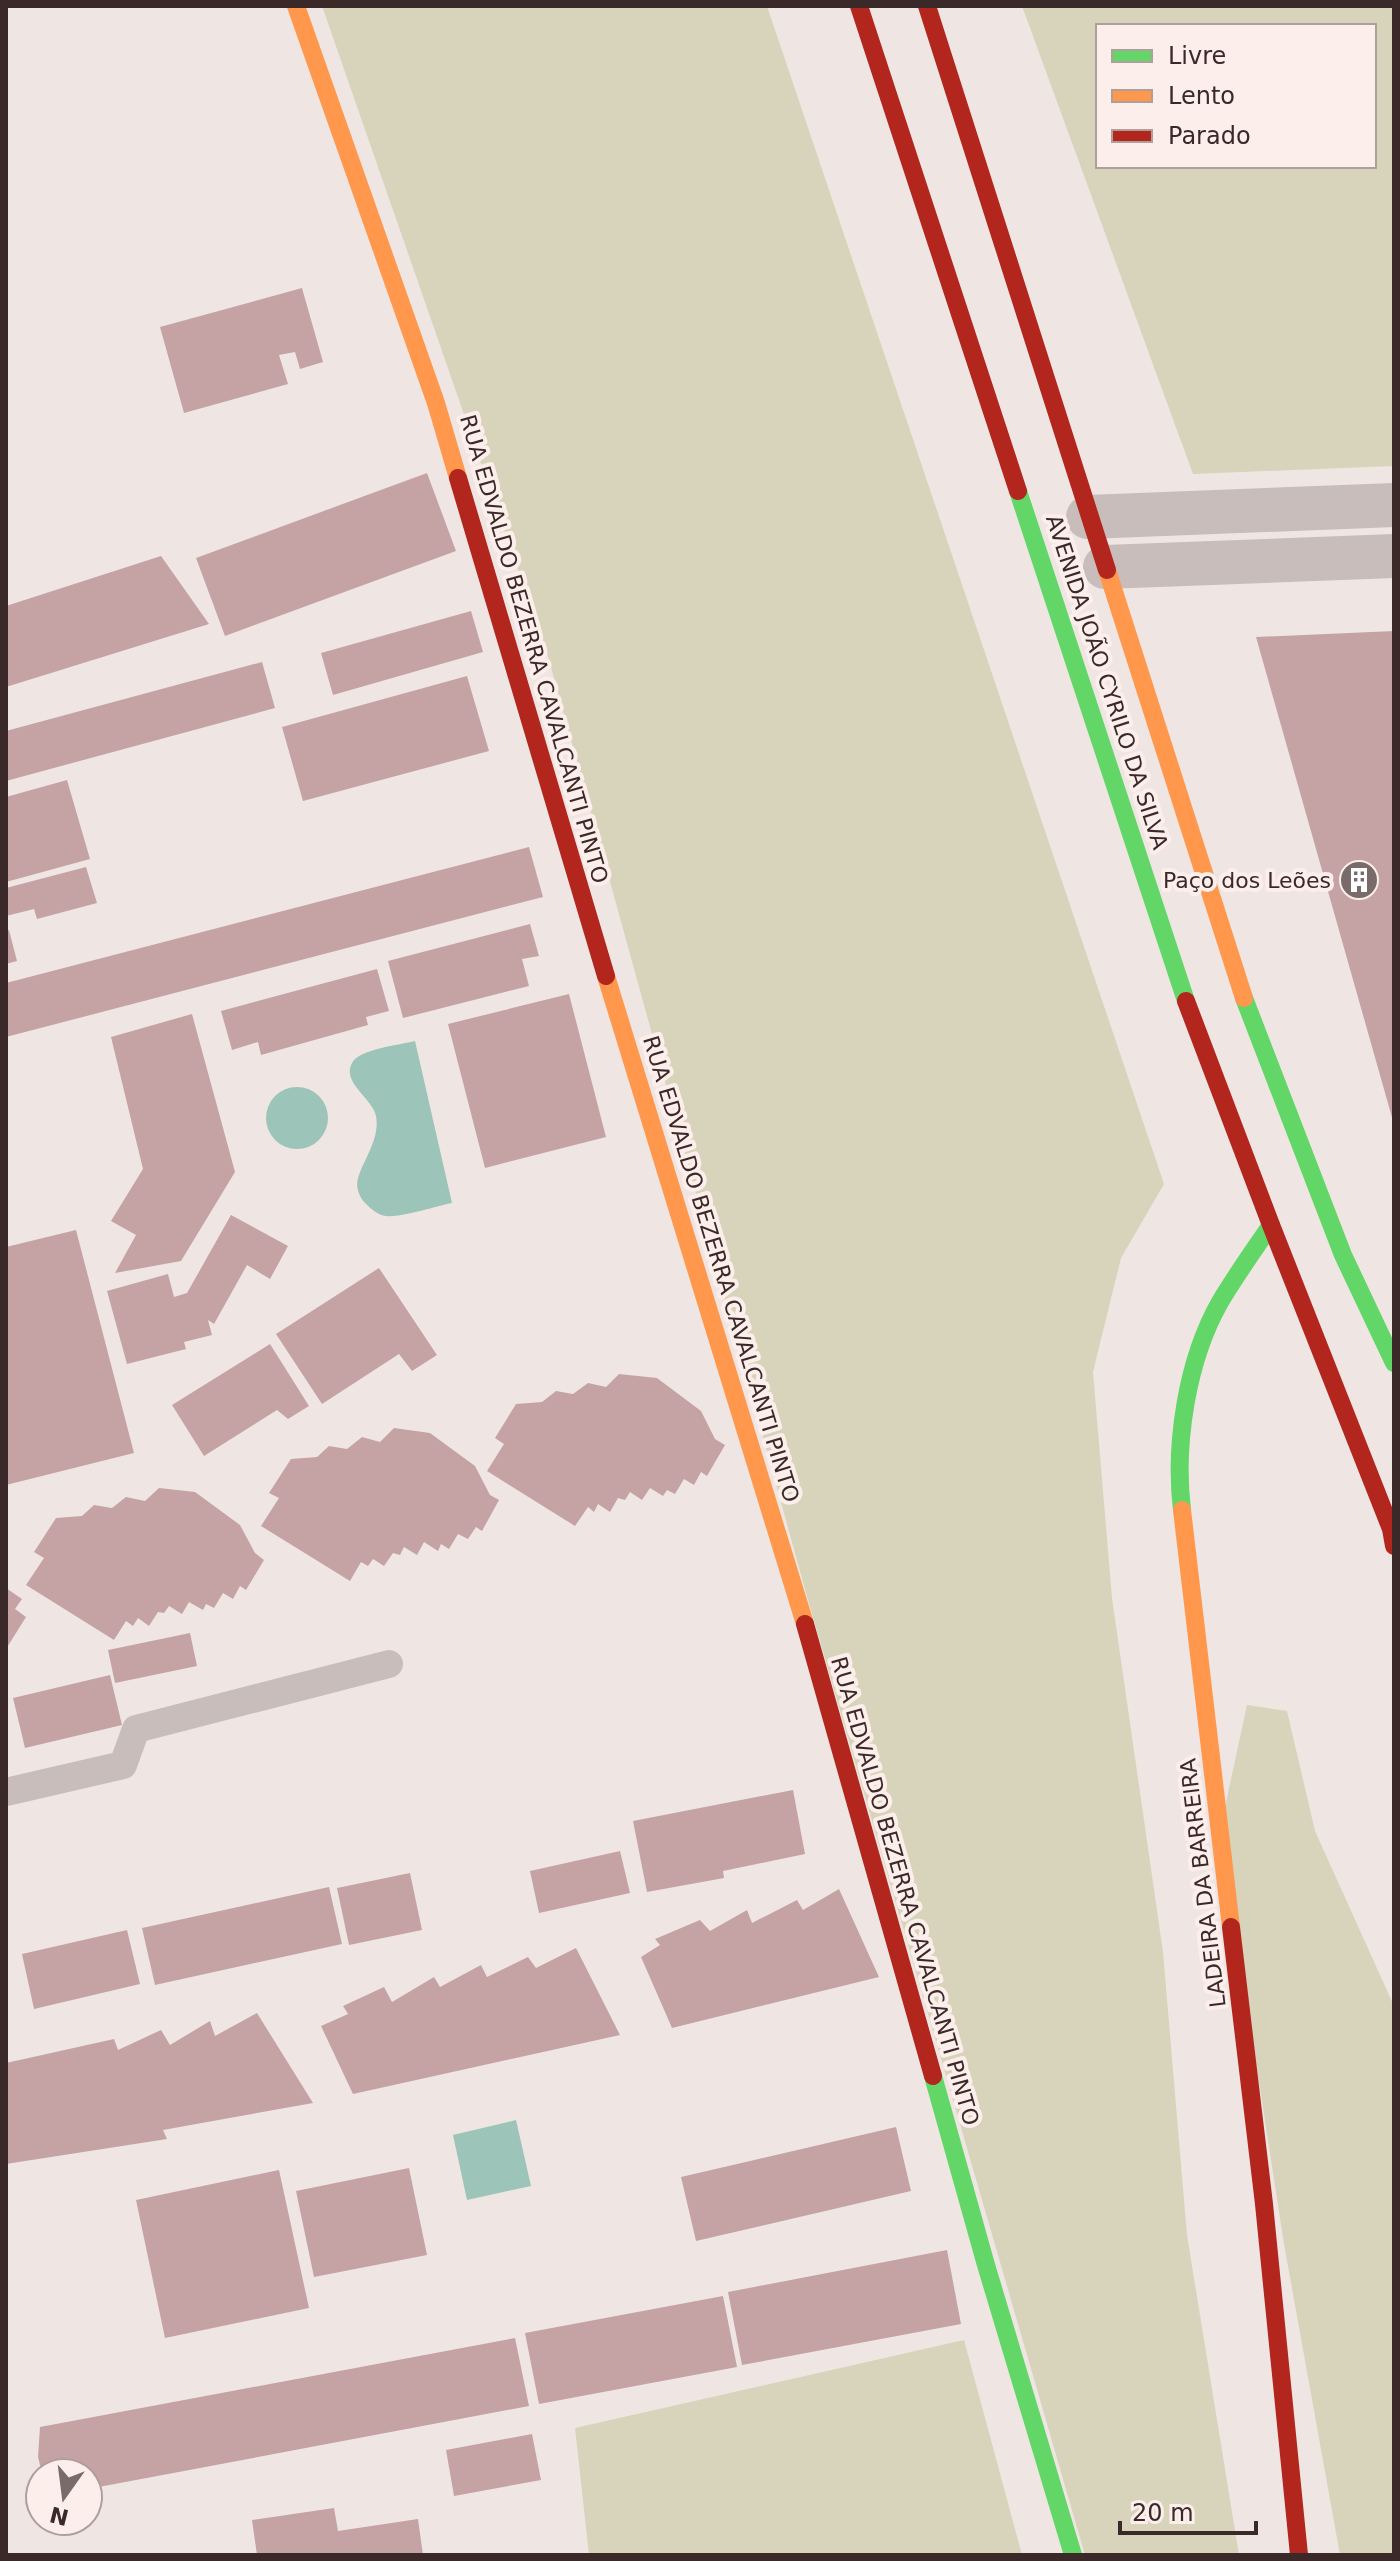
<svg xmlns="http://www.w3.org/2000/svg" width="1400" height="2561" font-family="'DejaVu Sans',sans-serif">
<style>
.green{fill:#d7d4bb;fill-rule:evenodd}
.water{fill:#9cc4b8}
.building{fill:#c5a3a4}
.lines{fill:none;stroke-linecap:round;stroke-linejoin:round}
.lane{stroke:#c9bdbb;stroke-width:28}
.street{stroke:#c9bdbb;stroke-width:44}
.fast{stroke:#63d668;stroke-width:18}
.slow{stroke:#ff974d;stroke-width:18}
.jam{stroke:#b3261e;stroke-width:18}
.labels{text-anchor:middle;dominant-baseline:central;stroke-width:8;stroke-linejoin:round;paint-order:stroke}
.street-label{font-size:22px;fill:#3a2928;stroke:#fceeea}
.poi-label{font-size:22px;fill:#3a2928;stroke:#fceeea;text-anchor:end}
</style>
<rect width="100%" height="100%" fill="#efe6e3"/>
<!-- green -->
<g class="green">
<polygon points="322,6 767,6 1164,1184 1121,1258 1093,1372 1112,1598 1163,1952 1187,2235 1239,2555 1085,2555 806,1593 547,653"/>
<path d="M1022,6h372v460l-201,8zM1098,26h276v140h-276z"/>
<polygon points="1247,1705 1287,1711 1315,1831 1394,2006 1394,2555 1340,2555 1284,2244 1220,1830"/>
<polygon points="964,2340 1022,2555 589,2555 575,2428"/>
</g>
<!-- water -->
<g class="water">
<path d="M415,1041l37,162c-15,3 -53,15 -66,13 -8,-1 -15,-7 -21,-13 -7,-8 -10,-18 -6,-28 7,-19 21,-38 17,-59 -3,-17 -35,-34 -24,-53 7,-14 48,-18 63,-22z"/>
<circle cx="297" cy="1118" r="31"/>
<polygon points="516,2120 531,2186 467,2200 453,2135"/>
</g>
<!-- building -->
<g class="building">
<polygon points="302,288 323,362 300,369 295,352 279,355 288,384 184,413 160,327"/>
<polygon points="427,473 456,551 225,636 196,558"/>
<polygon points="161,556 209,624 6,687 6,606"/>
<polygon points="471,611 483,652 333,695 321,653"/>
<polygon points="1394,631 1394,1121 1393,1121 1256,637"/>
<polygon points="262,662 275,708 6,781 6,731"/>
<polygon points="467,676 489,751 303,801 282,727"/>
<polygon points="67,780 90,859 6,882 6,797"/>
<polygon points="529,847 543,897 6,1037 6,983"/>
<polygon points="86,867 97,903 37,919 34,909 6,916 6,888"/>
<polygon points="530,924 539,956 522,959 529,986 403,1018 388,961"/>
<polygon points="9,930 17,961 6,964 6,931"/>
<polygon points="377,969 389,1011 366,1017 368,1025 261,1055 258,1042 232,1050 221,1011"/>
<polygon points="569,994 606,1137 485,1168 448,1024"/>
<polygon points="192,1014 235,1172 181,1261 115,1273 136,1235 111,1221 143,1169 111,1037"/>
<polygon points="231,1215 288,1246 270,1279 247,1265 214,1324 208,1320 212,1335 184,1342 186,1349 127,1364 107,1291 168,1274 174,1297 187,1293"/>
<polygon points="76,1230 134,1453 6,1485 6,1247"/>
<polygon points="379,1268 437,1355 412,1371 399,1354 322,1404 276,1334"/>
<polygon points="270,1344 309,1406 288,1419 277,1410 204,1456 172,1405"/>
<polygon points="619,1374 657,1378 701,1411 715,1439 725,1445 707,1476 701,1472 694,1485 684,1479 675,1494 667,1490 663,1496 650,1488 642,1500 630,1492 625,1500 618,1498 610,1512 598,1504 594,1512 588,1507 575,1526 487,1471 504,1444 495,1438 516,1404 542,1402 556,1391 573,1394 588,1383 606,1387"/>
<polygon points="394,1428 430,1433 475,1466 490,1495 499,1500 482,1531 476,1527 468,1539 458,1534 449,1549 441,1544 438,1551 424,1542 417,1555 404,1547 400,1555 393,1553 384,1566 373,1559 368,1566 361,1562 350,1581 261,1526 279,1498 269,1493 291,1459 317,1457 329,1446 347,1449 362,1437 380,1442"/>
<polygon points="159,1488 195,1492 240,1525 255,1553 264,1560 246,1590 240,1586 233,1599 223,1593 214,1608 206,1604 203,1610 189,1602 182,1614 169,1606 164,1613 158,1612 149,1626 138,1618 133,1626 126,1621 114,1640 26,1585 44,1558 34,1552 56,1518 82,1516 94,1505 112,1508 126,1497 145,1501"/>
<polygon points="6,1588 22,1599 15,1609 26,1617 6,1649"/>
<polygon points="190,1633 197,1666 115,1683 108,1650"/>
<polygon points="110,1675 122,1725 25,1748 13,1698"/>
<polygon points="793,1790 805,1854 723,1871 724,1878 647,1892 633,1821"/>
<polygon points="620,1851 630,1893 539,1913 530,1871"/>
<polygon points="410,1873 422,1930 349,1945 337,1888"/>
<polygon points="329,1887 342,1944 155,1985 142,1928"/>
<polygon points="839,1889 879,1977 672,2028 641,1957 660,1945 655,1939 700,1920 710,1931 747,1910 752,1923 797,1900 803,1910"/>
<polygon points="127,1930 140,1984 34,2009 22,1954"/>
<polygon points="576,1948 620,2035 353,2094 321,2026 348,2014 343,2006 384,1987 392,2002 434,1977 440,1987 481,1965 487,1977 528,1957 536,1968"/>
<polygon points="257,2013 313,2103 163,2130 167,2139 6,2164 6,2063 114,2039 118,2050 161,2030 170,2045 210,2021 215,2036"/>
<polygon points="896,2127 911,2191 696,2241 681,2177"/>
<polygon points="409,2168 427,2255 314,2277 296,2191"/>
<polygon points="279,2170 309,2308 165,2338 136,2200"/>
<polygon points="947,2250 961,2324 742,2365 728,2292"/>
<polygon points="723,2296 737,2367 539,2404 525,2333"/>
<polygon points="515,2338 529,2406 88,2489 88,2473 42,2473 38,2457 40,2427"/>
<polygon points="532,2434 541,2480 454,2496 446,2450"/>
<polygon points="334,2508 338,2531 418,2519 423,2555 257,2555 252,2520"/>
</g>
<g class="lines">
<!-- lane -->
<polyline class="lane" points="6,1792 123,1765 136,1729 389,1664"/>
<!-- street -->
<g class="street">
<polyline points="1088,517 1394,505"/>
<polyline points="1105,567 1394,556"/>
</g>
<!-- fast -->
<g class="fast">
<polyline points="1018,491 1186,1001"/>
<polyline points="1244,998 1343,1255 1394,1363"/>
<path d="M1182,1510c-8,-66 5,-150 38,-208 16,-27 34,-52 51,-77"/>
<polyline points="933,2076 986,2265 1073,2555"/>
</g>
<!-- slow -->
<g class="slow">
<polyline points="296,6 436,403 458,478"/>
<polyline points="1107,570 1244,998"/>
<polyline points="606,976 805,1624"/>
<polyline points="1182,1510 1231,1927"/>
</g>
<!-- jam -->
<g class="jam">
<polyline points="859,6 1018,491"/>
<polyline points="927,6 1107,570"/>
<polyline points="458,478 606,976"/>
<polyline points="1186,1001 1271,1225 1391,1529 1394,1546"/>
<polyline points="805,1624 933,2076"/>
<polyline points="1231,1927 1264,2204 1299,2555"/>
</g>
</g>
<!-- icons -->
<defs>
<symbol id="building-disc" viewBox="-11 -11 22 22"><circle r="9.5" fill="#796b69" stroke="#fceeea"/><path d="M-4-6H4V6H1V3H-1V6H-4ZM-2.5-4.3h1.7v1.8h-1.7ZM.8-4.3h1.7v1.8H.8ZM-2.5-1h1.7V.8h-1.7ZM.8-1h1.7V.8H.8Z" fill="#fff"/></symbol>
</defs>
<g fill-rule="evenodd">
<use href="#building-disc" x="1337" y="858" width="44" height="44"/>
</g>
<g class="labels">
<!-- street labels -->
<g class="street-label">
<text transform="translate(534 649) rotate(74)">RUA EDVALDO BEZERRA CAVALCANTI PINTO</text>
<text transform="translate(1107 682) rotate(72)">AVENIDA JOÃO CYRILO DA SILVA</text>
<text transform="translate(721 1269) rotate(73)">RUA EDVALDO BEZERRA CAVALCANTI PINTO</text>
<text transform="translate(1203 1883) rotate(-97)">LADEIRA DA BARREIRA</text>
<text transform="translate(905 1891) rotate(74)">RUA EDVALDO BEZERRA CAVALCANTI PINTO</text>
</g>
<!-- poi labels -->
<g class="poi-label">
<text x="1331" y="880">Paço dos Leões</text>
</g>
</g>
<!-- border -->
<rect width="1400" height="2561" fill="none" stroke="#3a2928" stroke-width="16"/>
<!-- legend -->
<rect x="1096" y="24" width="280" height="144" fill="#fceeea" stroke="#ae9f9c" stroke-width="2"/>
<rect x="1112" y="50" width="40" height="12" fill="#63d668" stroke="#ae9f9c" stroke-width="2"/>
<text x="1168" y="64" font-size="24" fill="#3a2928">Livre</text>
<rect x="1112" y="90" width="40" height="12" fill="#ff974d" stroke="#ae9f9c" stroke-width="2"/>
<text x="1168" y="104" font-size="24" fill="#3a2928">Lento</text>
<rect x="1112" y="130" width="40" height="12" fill="#b3261e" stroke="#ae9f9c" stroke-width="2"/>
<text x="1168" y="144" font-size="24" fill="#3a2928">Parado</text>
<!-- north arrow -->
<g transform="translate(64 2497) rotate(194)"><circle r="38" fill="#fceeea" stroke="#ae9f9c" stroke-width="2"/>
<path d="M0-6L14 30L0 20L-14 30Z" fill="#796b69"/>
<text y="-12" font-size="22" font-weight="bold" text-anchor="middle" fill="#3a2928">N</text>
</g>
<!-- scale -->
<path d="M1120 2521v12h136v-12" fill="none" stroke="#3a2928" stroke-width="4"/>
<text x="1132" y="2521" font-size="24" fill="#3a2928" stroke="#fceeea" stroke-width="6" paint-order="stroke">20 m</text>
</svg>
